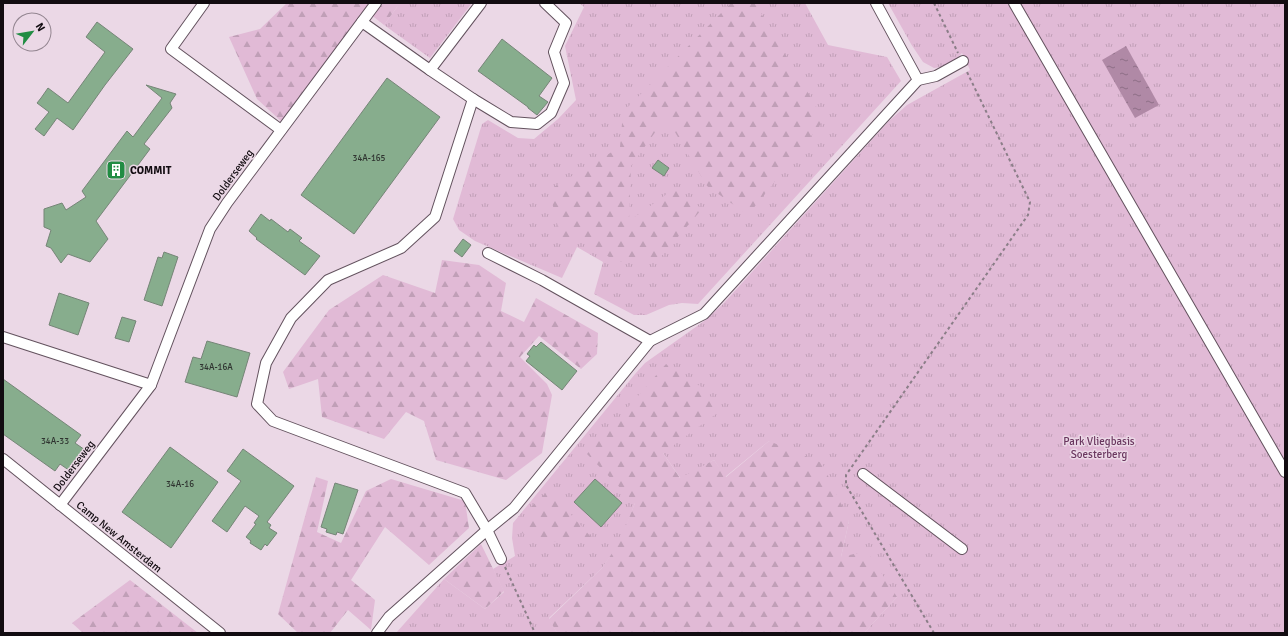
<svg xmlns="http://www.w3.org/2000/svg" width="1288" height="636" font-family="Signika,sans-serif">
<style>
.grass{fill:url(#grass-tufts)}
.forest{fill:url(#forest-firs)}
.water{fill:url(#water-ripples)}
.building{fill:#87ad8d;stroke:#758577}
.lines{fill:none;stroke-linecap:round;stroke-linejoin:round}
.minor-casing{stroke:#63525e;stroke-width:12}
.path{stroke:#8b7e88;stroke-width:2;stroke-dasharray:3 3;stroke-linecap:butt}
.minor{stroke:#fff;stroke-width:10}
.labels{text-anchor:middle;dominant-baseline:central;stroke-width:3;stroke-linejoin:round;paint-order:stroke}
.number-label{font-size:9px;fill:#2f3430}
.poi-label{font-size:11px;font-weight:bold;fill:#120c11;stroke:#ebd8e6;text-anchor:start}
.street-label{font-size:11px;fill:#120c11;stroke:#ebd8e6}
.park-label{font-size:11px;fill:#69365e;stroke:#ebd8e6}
</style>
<defs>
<pattern id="grass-tufts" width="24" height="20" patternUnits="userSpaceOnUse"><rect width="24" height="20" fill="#e1bad6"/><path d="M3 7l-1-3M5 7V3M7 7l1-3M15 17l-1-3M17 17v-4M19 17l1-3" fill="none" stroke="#c09fb7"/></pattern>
<pattern id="forest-firs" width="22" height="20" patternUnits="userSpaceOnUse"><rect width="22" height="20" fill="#e1bad6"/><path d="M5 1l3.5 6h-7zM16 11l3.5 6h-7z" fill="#c09fb7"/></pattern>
<pattern id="water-ripples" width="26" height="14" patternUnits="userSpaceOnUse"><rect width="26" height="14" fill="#b089a6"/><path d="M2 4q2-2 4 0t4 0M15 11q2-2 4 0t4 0" fill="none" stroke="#8e6e86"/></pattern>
</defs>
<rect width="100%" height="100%" fill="#ebd8e6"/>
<!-- grass -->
<g class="grass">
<polygon points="400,3 472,3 430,58 384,25"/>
<polygon points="579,3 805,3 828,45 887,57 901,81 698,304 682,303 669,305 646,315 634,315 594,294 603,262 577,247 562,278 475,241 459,230 453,219 482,124 488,120 518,138 534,139 558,119 576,100 565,46 584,7"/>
<polygon points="888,3 1285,3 1285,633 864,633 897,597 841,557 849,521 769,441 725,477 714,460 681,479 663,453 666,364 635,503 620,543 602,568 549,618 557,633 396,633 444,579 485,609 504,592 493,569 515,556 512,538 513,523 635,374 645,363 707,319 723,304 889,121 907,105 970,70 962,53 949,66 934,68 923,62 911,44"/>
</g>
<!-- forest -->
<g class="forest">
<polygon points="287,3 400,3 384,25 365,10 281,121 257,99 229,37 260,29"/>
<polygon points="731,3 755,3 824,120 748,215 707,186 666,117 631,166 629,221 674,189 702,209 659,259 616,262 588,242 561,239 549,190 620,147 623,112"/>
<polygon points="442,260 479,265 506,283 501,311 524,322 536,298 598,333 597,354 581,369 539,336 520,357 547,384 552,395 542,453 506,480 436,460 424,421 406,412 384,439 322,417 318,379 289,389 283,372 329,310 383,275 435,293"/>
<polygon points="666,364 709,392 716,414 663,453 680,478 714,460 726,477 769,441 822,463 849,521 841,557 867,551 897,597 864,633 557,633 549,619 602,568 619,543 635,503 587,454"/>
<polygon points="316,477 328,481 317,532 341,543 366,491 391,479 465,501 469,528 429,565 385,527 351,580 375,600 371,630 348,610 330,633 298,633 278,614"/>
<polygon points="549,490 591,537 541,543 522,533 530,508"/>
<polygon points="481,544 504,591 485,609 444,579"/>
<polygon points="130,580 198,633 83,633 72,623"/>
</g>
<!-- water -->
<polygon class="water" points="1126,46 1159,105 1135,118 1102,60"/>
<!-- building -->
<g class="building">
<polygon points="97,22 133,49 105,85 73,130 57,118 44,136 35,129 49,112 37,103 41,98 48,88 68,103 105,52 86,37"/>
<polygon points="502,39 552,78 539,96 548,102 537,115 528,108 528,107 478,71"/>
<polygon points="387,78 440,117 354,234 301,195"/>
<polygon points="146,85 176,94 170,103 172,108 144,144 150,149 96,221 108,239 90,262 68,254 61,263 51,248 46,246 51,230 44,227 44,209 62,203 66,210 86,197 82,191 127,131 133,137 162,98"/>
<polygon points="658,160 669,168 664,176 652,168"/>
<polygon points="261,214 270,221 271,219 288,232 290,229 302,238 299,241 320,256 305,275 256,239 257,238 249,231"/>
<polygon points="463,239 471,245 462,257 454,251"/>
<polygon points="164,252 178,257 162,306 144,300 158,257 162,258"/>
<polygon points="59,293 89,303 78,335 49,325"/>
<polygon points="122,317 136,321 129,342 115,338"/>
<polygon points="207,341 250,353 237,397 185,382 193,357 201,359"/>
<polygon points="541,342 577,371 562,390 526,361 530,356 527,354 534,345 536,347"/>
<polygon points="3,379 81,435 75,443 88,452 73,473 60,464 55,471 3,434"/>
<polygon points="170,447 218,482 171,548 122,512"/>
<polygon points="243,449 294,486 267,522 271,525 269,528 277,533 267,546 265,544 261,550 250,543 251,541 246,537 256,524 254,523 259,516 245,506 227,532 212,521 241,481 227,471"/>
<polygon points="595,479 622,503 601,527 574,502"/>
<polygon points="335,483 358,490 343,534 337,532 336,535 326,532 327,529 321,527"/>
</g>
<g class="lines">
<defs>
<g id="minor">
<polyline points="204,3 171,49 281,130"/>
<polyline points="1014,3 1285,472"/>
<polyline points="362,22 430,70 481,3"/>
<polyline points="430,70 473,99 435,217 401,248 328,280 291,318 266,363 257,404 273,421 465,493 487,530 501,559"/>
<polyline points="918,80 936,76 963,61"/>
<polyline points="473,99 511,122 537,124 551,113 564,83 554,52 566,23 545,3"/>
<polyline points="488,253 542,280 650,341"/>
<polyline points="3,337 151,385"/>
<polyline points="3,459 220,633"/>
<polyline points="863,474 962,549"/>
<polyline points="60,505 151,385 210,229 227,203 376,3"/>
<polyline points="377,633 389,617 487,530 514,508 650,341 704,314 918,80 876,3"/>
</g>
</defs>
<!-- minor casing -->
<use href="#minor" class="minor-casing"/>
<!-- path -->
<g class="path">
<polyline points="934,3 958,53"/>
<polyline points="505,567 535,633"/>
<polyline points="934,633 846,485 846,475 1028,215 1030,202 966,70"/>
</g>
<!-- minor -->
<use href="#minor" class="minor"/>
</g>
<!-- icons -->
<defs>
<symbol id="building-square" viewBox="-11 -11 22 22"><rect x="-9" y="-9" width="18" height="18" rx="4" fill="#218c43" stroke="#ebd8e6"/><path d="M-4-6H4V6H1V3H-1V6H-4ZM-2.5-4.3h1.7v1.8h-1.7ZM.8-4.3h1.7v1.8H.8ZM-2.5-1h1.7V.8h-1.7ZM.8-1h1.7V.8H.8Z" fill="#fff"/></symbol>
</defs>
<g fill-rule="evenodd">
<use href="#building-square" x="105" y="159" width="22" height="22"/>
</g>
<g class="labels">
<!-- number labels -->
<g class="number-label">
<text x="369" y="158">34A-165</text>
<text x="216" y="367">34A-16A</text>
<text x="55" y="441">34A-33</text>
<text x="180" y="484">34A-16</text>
</g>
<!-- poi labels -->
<g class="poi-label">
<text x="130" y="170">COMMIT</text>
</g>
<!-- street labels -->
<g class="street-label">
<text transform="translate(233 175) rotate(-54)">Dolderseweg</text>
<text transform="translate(74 466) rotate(-53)">Dolderseweg</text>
<text transform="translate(119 537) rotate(39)">Camp New Amsterdam</text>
</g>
<!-- park labels -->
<g class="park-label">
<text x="1099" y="441">Park Vliegbasis<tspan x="1099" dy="13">Soesterberg</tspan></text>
</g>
</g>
<!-- border -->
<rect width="1288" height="636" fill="none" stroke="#120c11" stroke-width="8"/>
<!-- north arrow -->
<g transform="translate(32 32) rotate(59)"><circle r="19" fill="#ebd8e6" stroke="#948691"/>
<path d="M0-3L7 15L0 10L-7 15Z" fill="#218c43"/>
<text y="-6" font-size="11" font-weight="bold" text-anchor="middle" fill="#120c11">N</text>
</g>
</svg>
